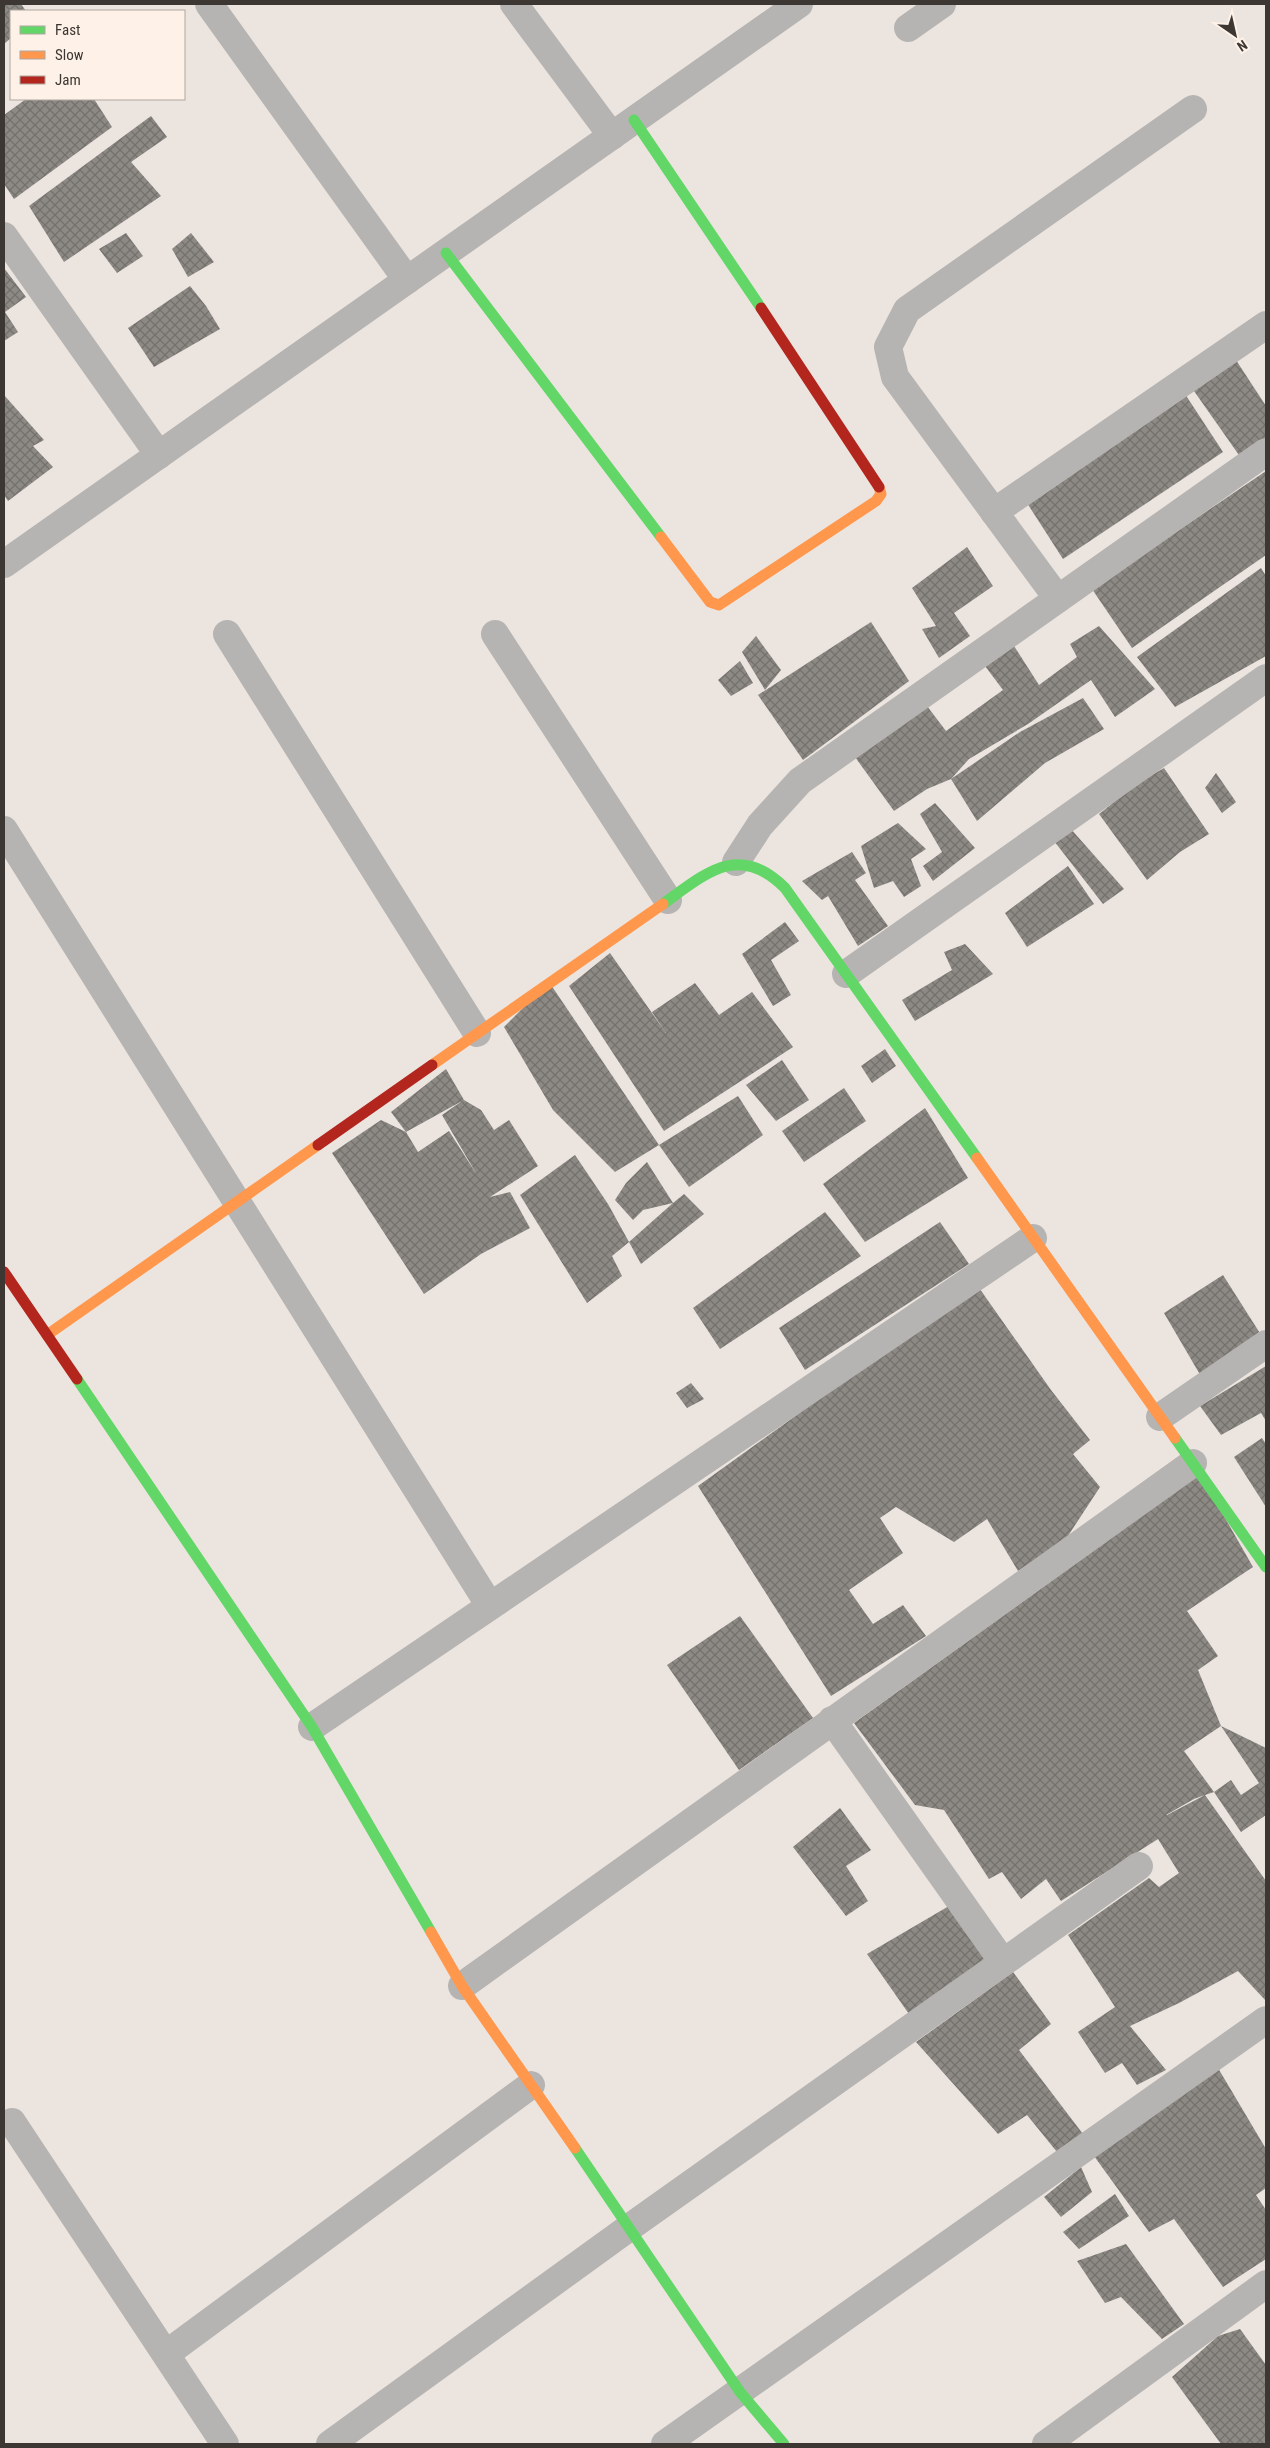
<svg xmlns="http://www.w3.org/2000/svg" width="1270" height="2448" font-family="'Roboto Condensed',sans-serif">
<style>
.building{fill:url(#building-cross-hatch);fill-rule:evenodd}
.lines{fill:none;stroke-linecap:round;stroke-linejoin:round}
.street{stroke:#b6b4b2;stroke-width:28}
.fast{stroke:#63d668;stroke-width:11}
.slow{stroke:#ff974d;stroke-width:11}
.jam{stroke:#b3261e;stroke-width:11}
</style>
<defs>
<pattern id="building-cross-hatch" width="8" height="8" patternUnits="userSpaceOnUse" patternTransform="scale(1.25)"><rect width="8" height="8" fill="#8d8984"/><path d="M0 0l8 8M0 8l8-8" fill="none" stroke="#74716d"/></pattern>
</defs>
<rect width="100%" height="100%" fill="#ece5df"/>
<!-- building -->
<g class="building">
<polygon points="4,4 21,4 26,11 11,11 11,38 4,44"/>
<polygon points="26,99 94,99 112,127 14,199 4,184 4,115"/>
<polygon points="151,116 167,137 131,162 161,196 64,262 29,206"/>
<polygon points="126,233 143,256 117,273 99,249"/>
<polygon points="191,233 214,262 188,277 172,249"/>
<polygon points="4,268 26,297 5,312 18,332 4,341"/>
<polygon points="190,286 206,306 220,329 154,367 128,328"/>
<polygon points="1234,357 1266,406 1266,438 1241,458 1194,391"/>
<polygon points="1185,394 1223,452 1063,559 1027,503"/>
<polygon points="4,395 44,440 33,446 53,467 8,501 4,495"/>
<polygon points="1266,471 1266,555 1132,648 1092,589"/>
<polygon points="967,547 993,586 954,613 970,636 939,658 922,629 936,626 912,588"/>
<polygon points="1261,568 1266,576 1266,656 1175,707 1137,657"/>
<polygon points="871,622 909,681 803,760 758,695"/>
<polygon points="1099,626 1155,689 1115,717 1091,680 1028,724 969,759 951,779 927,789 894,811 855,757 927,706 946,731 1003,690 985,666 1007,635 1039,685 1077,657 1070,644"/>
<polygon points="756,636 781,670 765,690 742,652"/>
<polygon points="740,661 753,683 731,696 718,680"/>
<polygon points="1083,698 1104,729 1045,763 977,821 951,779 1020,732"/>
<polygon points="1164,768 1209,834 1180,852 1147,880 1099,814 1138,783"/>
<polygon points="1216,773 1236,802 1222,813 1205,788"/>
<polygon points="935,803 975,848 933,881 923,866 942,852 920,814"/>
<polygon points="898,823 926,849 911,859 921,886 904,897 893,881 874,888 861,846"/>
<polygon points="1070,828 1124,889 1103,904 1054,841"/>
<polygon points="852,852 866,873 855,880 888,926 858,946 828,896 822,900 802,881"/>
<polygon points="1068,866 1094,904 1027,947 1005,913"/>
<polygon points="785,922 799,941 771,960 791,995 773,1006 742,954"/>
<polygon points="965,944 993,974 915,1021 902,1000 952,970 944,952"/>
<polygon points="610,953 666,1033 652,1012 695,983 719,1015 752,992 793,1047 664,1131 569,986"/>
<polygon points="549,982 659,1145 615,1172 553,1110 504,1027"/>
<polygon points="885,1049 896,1066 872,1083 861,1066"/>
<polygon points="782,1060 809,1100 776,1121 746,1085"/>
<polygon points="446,1069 464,1100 481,1110 494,1130 509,1120 538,1166 490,1197 510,1192 530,1228 481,1254 424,1294 332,1153 381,1120 406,1132 418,1152 449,1131 477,1175 442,1115 462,1101 406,1132 391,1112"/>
<polygon points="844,1088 866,1121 804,1162 782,1131"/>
<polygon points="738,1096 763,1135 689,1187 659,1145"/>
<polygon points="925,1108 968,1178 865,1242 823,1184"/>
<polygon points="575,1155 608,1204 629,1242 612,1256 622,1276 587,1303 520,1195"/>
<polygon points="647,1162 673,1203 684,1194 704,1214 641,1264 629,1242 673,1203 643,1210 633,1220 615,1200 626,1183"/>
<polygon points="825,1212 861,1256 720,1349 693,1308"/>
<polygon points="940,1222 969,1264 805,1370 779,1328"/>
<polygon points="1223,1275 1263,1338 1202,1378 1164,1313"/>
<polygon points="977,1285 1051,1390 1090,1440 1073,1454 1100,1487 1066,1539 1018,1571 987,1519 954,1542 896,1507 880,1518 903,1553 849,1590 873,1624 903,1605 926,1636 831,1696 698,1486"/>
<polygon points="1266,1366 1266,1421 1261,1413 1221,1435 1200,1406"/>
<polygon points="691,1383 704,1399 687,1408 676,1393"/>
<polygon points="1262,1438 1266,1444 1266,1507 1234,1457"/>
<path d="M1200,1474l53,93 -66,44 31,45 -20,14 23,56 -37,25 30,41 -9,3 61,86v120l-28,-30 -59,32 -49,23 36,44 -29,15 -15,-22 -17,10 -27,-41 37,-25 -47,-72 81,-57 10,9 20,-14 -21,-34 -97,62 -15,-22 -25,20 -19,-27 -13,7 -45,-69 -29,-5 -61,-82zM1205,1795l-38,20h-1l28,-16z"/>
<polygon points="740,1616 813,1718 739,1770 667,1665"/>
<polygon points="1221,1726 1266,1748 1266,1815 1241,1832 1214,1792 1231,1780 1241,1795 1259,1783"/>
<polygon points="840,1808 871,1850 846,1866 868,1901 846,1916 793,1847"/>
<polygon points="949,1906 994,1950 916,2024 867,1954"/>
<polygon points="1013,1972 1051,2024 1019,2050 1083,2134 1057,2152 1027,2115 998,2134 916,2042"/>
<polygon points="1218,2068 1266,2149 1266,2188 1256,2195 1266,2210 1266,2259 1223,2287 1174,2219 1149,2232 1094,2156"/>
<polygon points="1081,2167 1092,2192 1061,2217 1044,2197"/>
<polygon points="1115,2194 1129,2216 1079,2249 1063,2232"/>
<polygon points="1126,2244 1184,2324 1162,2339 1121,2297 1105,2303 1077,2261"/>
<polygon points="1240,2329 1266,2365 1266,2444 1221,2444 1172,2377 1218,2336"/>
</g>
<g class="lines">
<!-- street -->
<g class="street">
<polyline points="209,4 407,280"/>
<polyline points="514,4 612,136"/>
<polyline points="908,28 942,4"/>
<polyline points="4,236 159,455"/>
<polyline points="994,512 1266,325"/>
<polyline points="4,564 799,4"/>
<polyline points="1058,599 895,377 888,347 907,310 1193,109"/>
<polyline points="227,634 477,1033"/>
<polyline points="495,634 668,900"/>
<polyline points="4,830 490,1606"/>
<polyline points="736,862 760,825 800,781 1266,452"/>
<polyline points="846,974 1266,678"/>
<polyline points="1160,1417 1266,1344"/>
<polyline points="832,1720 1003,1962"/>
<polyline points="312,1727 1033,1238"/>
<polyline points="462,1986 1193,1463"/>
<polyline points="12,2122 225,2444"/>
<polyline points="166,2354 531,2085"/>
<polyline points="330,2444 630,2227 1139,1866"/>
<polyline points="665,2444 1266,2020"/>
<polyline points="1046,2444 1266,2284"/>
</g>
<!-- fast -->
<g class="fast">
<polyline points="634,120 761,308"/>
<polyline points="446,253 661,537"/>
<path d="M663,904c43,-31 76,-62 122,-16l192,270"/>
<polyline points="77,1379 312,1727 431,1932"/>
<polyline points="1175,1438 1266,1567"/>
<polyline points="575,2148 740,2392 784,2444"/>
</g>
<!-- slow -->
<g class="slow">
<polyline points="661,537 710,602 719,605 876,501 881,494 879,487"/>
<polyline points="432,1065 663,904"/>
<polyline points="977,1158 1175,1438"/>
<polyline points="47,1335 318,1145"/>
<polyline points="431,1932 462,1986 575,2148"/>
</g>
<!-- jam -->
<g class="jam">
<polyline points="761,308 879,487"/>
<polyline points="318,1145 432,1065"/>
<polyline points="4,1272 77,1379"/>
</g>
</g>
<!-- border -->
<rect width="1270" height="2448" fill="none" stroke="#3c3733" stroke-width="10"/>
<!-- legend -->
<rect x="10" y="10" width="175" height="90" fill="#fef1e7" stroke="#b0a79f"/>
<rect x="20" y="26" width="25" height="8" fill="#63d668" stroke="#b0a79f"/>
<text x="55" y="35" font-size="15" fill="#3c3733">Fast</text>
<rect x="20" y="51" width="25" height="8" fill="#ff974d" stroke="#b0a79f"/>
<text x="55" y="60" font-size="15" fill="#3c3733">Slow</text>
<rect x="20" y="76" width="25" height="8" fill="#b3261e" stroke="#b0a79f"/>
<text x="55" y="85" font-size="15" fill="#3c3733">Jam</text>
<!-- north arrow -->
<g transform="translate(1235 35) rotate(146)" stroke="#fef1e7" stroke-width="4" paint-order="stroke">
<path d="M0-4L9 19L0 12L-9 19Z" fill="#3c3733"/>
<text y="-8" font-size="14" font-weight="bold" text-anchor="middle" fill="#3c3733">N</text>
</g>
</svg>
